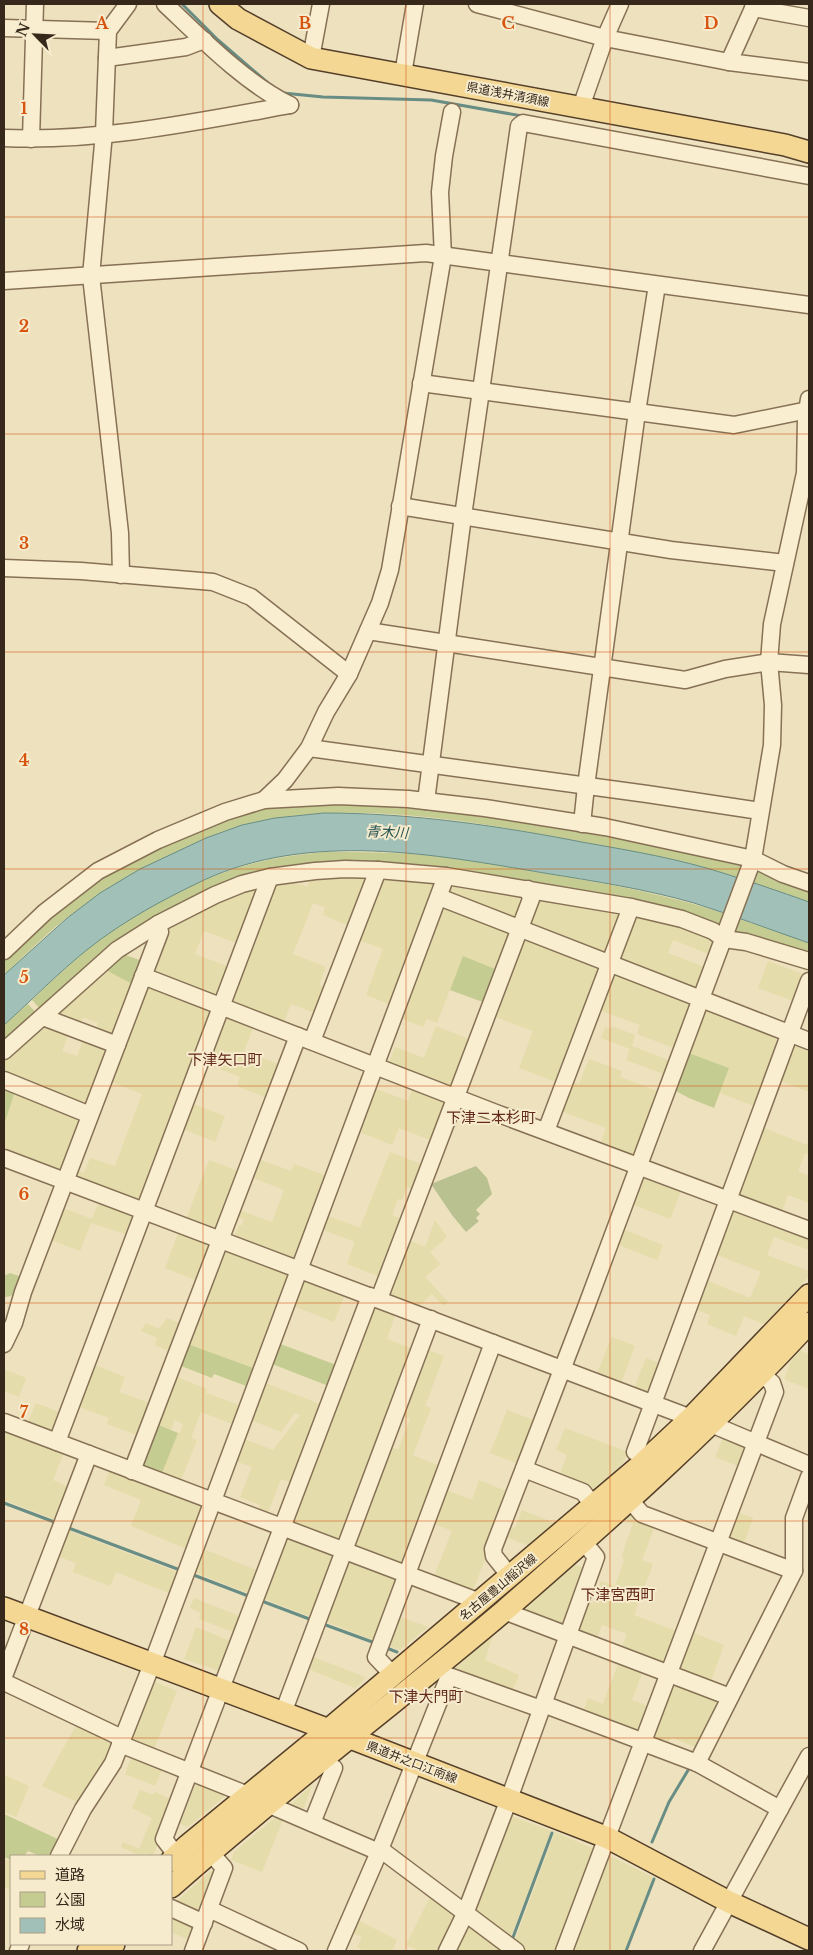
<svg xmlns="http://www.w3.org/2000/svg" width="813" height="1955" font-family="'Libre Baskerville','Noto Sans JP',serif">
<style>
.farmland{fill:#e4dcaa}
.green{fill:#c5cc91}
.cemetery{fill:#bac191}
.water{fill:#a1c0b7;stroke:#688d85}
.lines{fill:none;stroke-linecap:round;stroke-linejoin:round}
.stream{stroke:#688d85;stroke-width:3}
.minor-casing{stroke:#877156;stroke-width:19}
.major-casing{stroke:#543f2b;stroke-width:24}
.minor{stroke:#f9eed0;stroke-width:16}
.major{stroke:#f4d793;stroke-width:21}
.grid{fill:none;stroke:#d6540e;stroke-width:1;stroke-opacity:0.55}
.labels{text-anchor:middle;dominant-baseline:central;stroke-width:4;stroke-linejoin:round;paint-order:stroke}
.street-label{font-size:12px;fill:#36281b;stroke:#f6ebcd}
.water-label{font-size:14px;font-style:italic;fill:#2a5654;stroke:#f6ebcd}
.quarter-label{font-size:15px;fill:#632a1a;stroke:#f6ebcd}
.grid-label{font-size:16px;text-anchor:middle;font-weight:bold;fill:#d6540e;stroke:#f6ebcd;stroke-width:4;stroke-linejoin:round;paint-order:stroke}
</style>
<rect width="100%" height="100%" fill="#eee1bd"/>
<!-- farmland -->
<g class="farmland">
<polygon points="369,873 352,927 323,915 325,907 313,903 293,954 326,967 319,985 328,988 318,1014 291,1004 282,1026 228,1006 239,964 246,966 252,948 246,946 274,883 288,880 307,887 312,876"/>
<polygon points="377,877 439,879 394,1006 366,995 383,949 355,939"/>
<polygon points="260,883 241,945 204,931 195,954 232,968 220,1001 149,976 166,923"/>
<polygon points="448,884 524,892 519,921 448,898"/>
<polygon points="534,898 625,909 611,957 525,928"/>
<polygon points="441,906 512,929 500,971 463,956 437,1023 427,1019 423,1027 398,1017"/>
<polygon points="631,915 680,921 719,942 714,956 673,940 668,953 709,969 700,992 617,963"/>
<polygon points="523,936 603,966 562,1084 519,1068 533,1031 490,1015"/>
<polygon points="768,961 808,976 798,1003 758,988"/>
<polygon points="102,968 136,986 116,1038 95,1033 98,1023 83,1017 79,1027 52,1018"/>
<polygon points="614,971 693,1000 679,1050 637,1034 640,1025 596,1009"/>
<polygon points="143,983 214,1008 143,1203 72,1180 72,1169 84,1173 90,1158 115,1166 142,1094 106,1080"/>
<polygon points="702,1007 782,1035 759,1108 720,1093 729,1068 686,1052"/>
<polygon points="221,1014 255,1023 244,1051 283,1066 270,1099 237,1086 240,1077 202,1062"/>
<polygon points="39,1025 70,1030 62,1051 77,1056 85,1036 109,1045 86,1108 4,1077 4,1056"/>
<polygon points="436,1026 474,1041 454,1092 388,1066 395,1047 424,1058"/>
<polygon points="612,1026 635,1035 632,1046 674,1062 669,1076 626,1060 630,1049 601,1038 605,1027 611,1029"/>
<polygon points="790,1042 809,1045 809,1092 776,1079"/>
<polygon points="589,1059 622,1071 620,1077 663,1093 637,1161 599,1147 606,1128 558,1110 569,1081 579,1084"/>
<polygon points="415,1083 452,1098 435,1142 399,1128 392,1145 354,1130 371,1087 408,1101"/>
<polygon points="16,1088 84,1115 64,1174 4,1154 4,1125"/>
<polygon points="188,1102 225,1116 215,1142 178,1127"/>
<polygon points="759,1126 807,1145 809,1140 809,1155 805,1153 798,1171 809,1176 809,1203 788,1195 780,1216 735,1198"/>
<polygon points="390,1152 426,1166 416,1190 407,1187 402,1200 398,1199 392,1215 405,1220 383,1278 347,1264 355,1242 318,1228 323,1214 360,1228"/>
<polygon points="255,1158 291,1171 294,1164 329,1177 297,1261 232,1241 239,1225 242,1225 244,1219 233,1215 236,1209 272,1222 284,1190 248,1176"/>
<polygon points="209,1160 243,1173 219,1233 185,1222"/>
<polygon points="640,1173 683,1186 670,1219 629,1203"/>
<polygon points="100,1199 137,1213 131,1236 91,1223 80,1251 46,1238 58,1206 92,1219"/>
<polygon points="731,1206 809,1234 809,1250 774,1237 767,1255 809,1271 809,1276 766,1325 744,1316 736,1336 707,1324 710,1315 692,1308 703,1279 750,1298 761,1272 712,1253"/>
<polygon points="435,1220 447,1237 430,1252 440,1264 425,1277 448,1302 444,1306 432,1294 416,1309 386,1297 405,1239 425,1247"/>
<polygon points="620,1228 663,1245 657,1260 614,1243"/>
<polygon points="180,1229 213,1241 201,1282 165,1268"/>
<polygon points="222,1247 291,1270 256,1369 185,1343"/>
<polygon points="300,1277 346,1292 334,1322 289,1304"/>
<polygon points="370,1303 397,1310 387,1339 413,1349 340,1545 288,1526"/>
<polygon points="167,1318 184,1325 173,1353 155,1345 157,1338 141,1331 146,1323 159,1329"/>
<polygon points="612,1337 635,1346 620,1386 596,1376"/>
<polygon points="422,1348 444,1356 425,1406 431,1408 413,1455 444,1468 406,1568 351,1551 387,1445 398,1450 410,1419 398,1413"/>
<polygon points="800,1350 809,1354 809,1393 809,1389 786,1380 785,1377 791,1361"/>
<polygon points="646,1358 663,1365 652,1395 633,1391"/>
<polygon points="90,1363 125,1377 119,1392 155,1405 142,1437 107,1424 109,1418 74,1405"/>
<polygon points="6,1370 26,1378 19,1397 4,1391 4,1375"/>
<polygon points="172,1375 207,1389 206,1393 242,1406 235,1425 201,1412 191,1438 197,1440 179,1485 160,1478 178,1433 180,1433 183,1424 175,1420 171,1430 154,1423"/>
<polygon points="260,1381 325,1406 295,1484 281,1479 266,1518 257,1515 260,1505 240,1497 252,1467 230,1459 239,1437 273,1450 300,1415 295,1413 281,1432 246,1418"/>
<polygon points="36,1403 64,1414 55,1435 26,1427"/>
<polygon points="507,1410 539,1422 522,1465 490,1453"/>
<polygon points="4,1426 65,1449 53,1480 71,1488 59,1521 4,1500"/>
<polygon points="565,1428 628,1452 623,1463 592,1492 558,1479 567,1455 556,1450"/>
<polygon points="724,1436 748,1446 743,1468 715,1457"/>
<polygon points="112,1465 205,1505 187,1549 131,1526 141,1500 104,1485"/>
<polygon points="479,1480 511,1493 473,1590 467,1595 432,1581 452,1531 430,1522 443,1489 472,1500"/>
<polygon points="522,1510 555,1523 529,1546 502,1535 506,1525 515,1528"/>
<polygon points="735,1511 753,1518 742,1548 726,1542"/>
<polygon points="632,1514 656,1523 642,1560 653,1564 634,1615 682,1633 669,1667 620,1652 627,1634 602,1625 595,1643 574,1636 584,1601 593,1604 601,1581 615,1586 624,1561 622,1555 633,1524 625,1520"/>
<polygon points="64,1529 180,1573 171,1594 116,1572 110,1586 73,1572 76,1563 54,1555"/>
<polygon points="283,1534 339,1551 314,1618 259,1597"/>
<polygon points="198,1547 262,1572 253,1595 189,1570"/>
<polygon points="345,1559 400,1576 378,1642 322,1620"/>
<polygon points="573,1564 584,1568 561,1630 519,1611"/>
<polygon points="194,1598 244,1618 238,1634 199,1619 201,1613 190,1608"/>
<polygon points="395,1615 428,1627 400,1650 384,1644"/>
<polygon points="196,1627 235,1643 223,1672 184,1659"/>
<polygon points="689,1631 724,1645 709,1686 676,1674"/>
<polygon points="493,1635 485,1660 519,1675 512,1692 453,1670"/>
<polygon points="308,1655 365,1677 363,1681 355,1688 303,1667"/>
<polygon points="620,1659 644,1668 632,1700 653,1708 643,1734 582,1715 588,1698 603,1704"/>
<polygon points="153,1681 177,1691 152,1754 127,1744"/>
<polygon points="670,1681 724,1698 700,1749 671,1737 666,1748 650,1742"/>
<polygon points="78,1722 116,1743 82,1804 42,1786"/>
<polygon points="132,1755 163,1767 155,1786 125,1774"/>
<polygon points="4,1775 29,1786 16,1817 4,1812"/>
<polygon points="196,1783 226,1795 188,1827 180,1824"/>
<polygon points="313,1784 301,1814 287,1808"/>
<polygon points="140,1790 153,1795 155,1792 176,1801 153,1856 144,1853 141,1856 121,1847 123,1842 139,1849 152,1818 132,1808"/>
<polygon points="278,1815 284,1817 262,1872 231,1860 234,1852"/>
<polygon points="509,1815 551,1831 509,1942 471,1915"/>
<polygon points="555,1832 596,1850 561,1951 521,1951 513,1946"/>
<polygon points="608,1855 653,1877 625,1951 567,1951"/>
<polygon points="4,1859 11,1862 11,1890 4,1887"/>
<polygon points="211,1871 219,1874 204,1917 173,1904"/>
<polygon points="431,1895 461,1918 444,1951 420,1951 406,1945"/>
<polygon points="171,1912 198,1925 194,1942 171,1932"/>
<polygon points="357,1920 397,1940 392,1951 365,1951 357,1947 362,1937 351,1932"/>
<polygon points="466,1922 505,1951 452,1951"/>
</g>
<!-- green -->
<g class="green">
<path d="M350,800l172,18 226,45 -6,16c-54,-18 -110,-28 -166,-38 -102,-20 -231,-43 -333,-16 -43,11 -82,39 -120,61 -19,11 -41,20 -58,33 -21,17 -40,36 -59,54l-2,-3v-15l69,-60 82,-50 109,-41z"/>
<path d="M323,852c34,0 68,0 102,3 41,4 83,12 123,19 62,10 122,21 181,41l-7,18 -40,-18 -367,-49 -134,40 -138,106 -11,-12c18,-17 36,-35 56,-51 43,-35 96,-64 149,-81 28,-9 57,-13 86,-16z"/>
<polygon points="756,866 809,885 809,902 749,882"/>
<polygon points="737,918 809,943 809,958 730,936"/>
<polygon points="120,953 145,962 136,986 102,968"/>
<polygon points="463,956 500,971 488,1004 450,990"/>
<polygon points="28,1004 39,1016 4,1046 4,1025"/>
<polygon points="686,1052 729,1068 714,1108 689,1098 672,1089"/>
<polygon points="4,1084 16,1088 4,1125"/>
<path d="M10,1273l9,3c2,10 -4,21 -14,21l-1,-21z"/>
<polygon points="275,1342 339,1366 331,1387 267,1362"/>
<polygon points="185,1343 256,1369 249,1387 214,1374 212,1378 176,1364"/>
<polygon points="154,1423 178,1433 160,1478 139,1470"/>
<polygon points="4,1814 62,1841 55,1856 40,1856 28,1851 24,1856 11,1856 11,1860 4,1857"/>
</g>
<!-- cemetery -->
<polygon class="cemetery" points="476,1166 487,1178 492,1194 476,1210 480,1214 476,1218 479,1221 466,1232 452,1215 431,1184"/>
<!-- water -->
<path class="water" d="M324,813c89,0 176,13 263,30 46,8 92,16 136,30 29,9 58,19 86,29v41c-38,-13 -77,-28 -115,-40 -49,-14 -100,-22 -150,-30 -111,-19 -233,-42 -340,7 -40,19 -81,41 -116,69 -29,23 -56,51 -84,76v-50l62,-56 34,-26 40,-24 66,-31 36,-13 33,-7z"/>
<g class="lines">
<!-- stream -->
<g class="stream">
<polyline points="182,4 218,40 268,83"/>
<polyline points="283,93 323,97 431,100 522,116"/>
<polyline points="4,1503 57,1523"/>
<polyline points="66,1527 180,1570"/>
<polyline points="191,1574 251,1597"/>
<polyline points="259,1600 312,1620"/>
<polyline points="323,1624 375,1643"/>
<polyline points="384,1647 397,1652"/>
<polyline points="652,1842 669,1802 690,1767"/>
<polyline points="512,1940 552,1833"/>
<polyline points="626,1951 654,1879"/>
</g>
<defs>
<g id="minor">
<path d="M165,4c36,34 80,79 125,101"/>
<polyline points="477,4 605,38 729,62"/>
<polyline points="755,4 729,62 809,72"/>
<polyline points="753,8 809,18"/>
<polyline points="4,28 108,31"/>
<polyline points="107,58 186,47 204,40"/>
<polyline points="311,58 321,4"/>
<polyline points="403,74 415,4"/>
<polyline points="581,107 605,38 620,4"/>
<path d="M4,138c96,4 192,-16 286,-33"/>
<polyline points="31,139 35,4"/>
<polyline points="4,281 426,253 809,305"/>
<polyline points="421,383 734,425 808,410"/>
<polyline points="400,506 671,550 785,563"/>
<polyline points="4,568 81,571 213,582 251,597 349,674"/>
<polyline points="121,575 120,533 91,276 104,133 108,31 128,4"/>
<polyline points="368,631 685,680 725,669 769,662 809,665"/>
<polyline points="309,748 647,794 760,811"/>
<polyline points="264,800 285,780 309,748 326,712 349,674 380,603 390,570 443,256 440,192 444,156 452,112"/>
<polyline points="426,801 463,516 519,126 523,123 809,176"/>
<polyline points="582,824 586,786 637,412 657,285"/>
<polyline points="439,897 809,1041"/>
<polyline points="4,951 45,912 98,871 158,840 225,812 264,800 338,796 408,799 485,808 605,827 753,859 783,874 809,883"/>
<polyline points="143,976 496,1113 809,1230"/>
<polyline points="43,1017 117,1045"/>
<polyline points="312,1041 378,870"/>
<polyline points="4,1051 117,950 158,924 215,895 242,884 270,877 315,871 345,869 378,870 446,876 631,907 682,919 713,931 724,939 746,942 809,961"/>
<polyline points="4,1080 90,1115"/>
<polyline points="546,1131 631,907"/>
<polyline points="4,1158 691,1418 711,1424 809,1465"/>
<polyline points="379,1299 531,899 528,889"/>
<polyline points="4,1344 14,1323 23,1292 160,932 158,924"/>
<polyline points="4,1422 480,1602"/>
<polyline points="57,1442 270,877"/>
<polyline points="635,1452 809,981"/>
<polyline points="524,1469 583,1492 594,1506"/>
<polyline points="132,1471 298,1036"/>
<polyline points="630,1500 642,1514 794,1571"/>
<polyline points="510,1576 494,1556 493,1549 585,1310 753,859 772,745 773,705 769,662 772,624 805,473 806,419 809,399"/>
<polyline points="504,1611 730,1697"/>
<polyline points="393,1675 376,1657 493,1343"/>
<polyline points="4,1676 89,1454"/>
<polyline points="4,1682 122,1738"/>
<polyline points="543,1704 644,1742"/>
<polyline points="283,1713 431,1319"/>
<polyline points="644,1743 697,1763 780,1809"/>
<polyline points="120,1744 248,1795"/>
<polyline points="697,1763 794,1571 794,1518 809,1477"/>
<polyline points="267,1804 379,1852"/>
<polyline points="312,1823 334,1768"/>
<polyline points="380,1849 516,1951"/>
<polyline points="59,1856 83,1809 113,1763 152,1664 446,876"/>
<polyline points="177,1856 164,1839 370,1296"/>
<polyline points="171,1908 204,1923"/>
<polyline points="209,1909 299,1951"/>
<polyline points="18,1951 21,1944"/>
<polyline points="193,1951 224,1868 210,1852"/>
<polyline points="336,1951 379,1852 449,1676 541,1709"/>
<polyline points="447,1951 465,1914 509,1799 596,1557 583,1541"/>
<polyline points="564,1951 775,1392 772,1383 762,1374"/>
<polyline points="702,1951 809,1756"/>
</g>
<g id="major">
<polyline points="220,4 238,19 311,58 785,145 809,152"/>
<polyline points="4,1608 348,1737 608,1838 729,1902 809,1939"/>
<polyline points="171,1861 188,1845 328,1730 642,1464 691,1418 809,1295"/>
<path d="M171,1887c108,-96 223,-183 333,-276 106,-92 210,-185 305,-288"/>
<polyline points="88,1951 94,1944"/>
<polyline points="108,1951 114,1944"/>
</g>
</defs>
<!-- minor casing -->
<use href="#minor" class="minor-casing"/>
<!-- major casing -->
<use href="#major" class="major-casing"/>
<!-- minor -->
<use href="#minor" class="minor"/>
<!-- major -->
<use href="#major" class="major"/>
</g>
<!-- grid -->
<path class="grid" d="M203,4v1947M406,4v1947M610,4v1947M4,217h805M4,434h805M4,652h805M4,869h805M4,1086h805M4,1303h805M4,1521h805M4,1738h805"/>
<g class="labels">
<!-- street labels -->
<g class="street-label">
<text transform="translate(508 94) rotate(11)">県道浅井清須線</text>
<text transform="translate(498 1587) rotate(-40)">名古屋豊山稲沢線</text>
<text transform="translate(412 1762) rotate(21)">県道井之口江南線</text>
</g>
<!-- water labels -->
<g class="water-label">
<text transform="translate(387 832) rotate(3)">青木川</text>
</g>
<!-- quarter labels -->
<g class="quarter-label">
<text x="225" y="1059">下津矢口町</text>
<text x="491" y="1117">下津二本杉町</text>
<text x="618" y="1594">下津宮西町</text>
<text x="426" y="1696">下津大門町</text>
</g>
</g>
<g class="grid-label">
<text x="102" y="29">A</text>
<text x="305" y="29">B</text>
<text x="508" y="29">C</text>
<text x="711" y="29">D</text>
<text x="24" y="114">1</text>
<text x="24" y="332">2</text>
<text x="24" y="549">3</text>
<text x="24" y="766">4</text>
<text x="24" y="983">5</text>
<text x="24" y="1200">6</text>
<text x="24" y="1418">7</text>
<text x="24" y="1635">8</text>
</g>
<!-- border -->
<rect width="813" height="1955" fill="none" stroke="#36281b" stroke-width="10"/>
<!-- legend -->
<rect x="10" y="1855" width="162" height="90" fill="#f6ebcd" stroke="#a99d86"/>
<rect x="20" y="1871" width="25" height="8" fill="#f4d793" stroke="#a99d86"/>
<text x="55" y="1880" font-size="15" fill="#36281b">道路</text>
<rect x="20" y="1892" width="25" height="15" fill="#c5cc91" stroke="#a99d86"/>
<text x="55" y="1905" font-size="15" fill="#36281b">公園</text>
<rect x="20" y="1918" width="25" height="15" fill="#a1c0b7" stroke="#a99d86"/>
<text x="55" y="1930" font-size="15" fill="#36281b">水域</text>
<!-- north arrow -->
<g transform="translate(35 35) rotate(294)" stroke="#f6ebcd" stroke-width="4" paint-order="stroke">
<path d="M0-4L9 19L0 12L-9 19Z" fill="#36281b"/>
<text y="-8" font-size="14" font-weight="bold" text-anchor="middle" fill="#36281b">N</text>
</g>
</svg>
